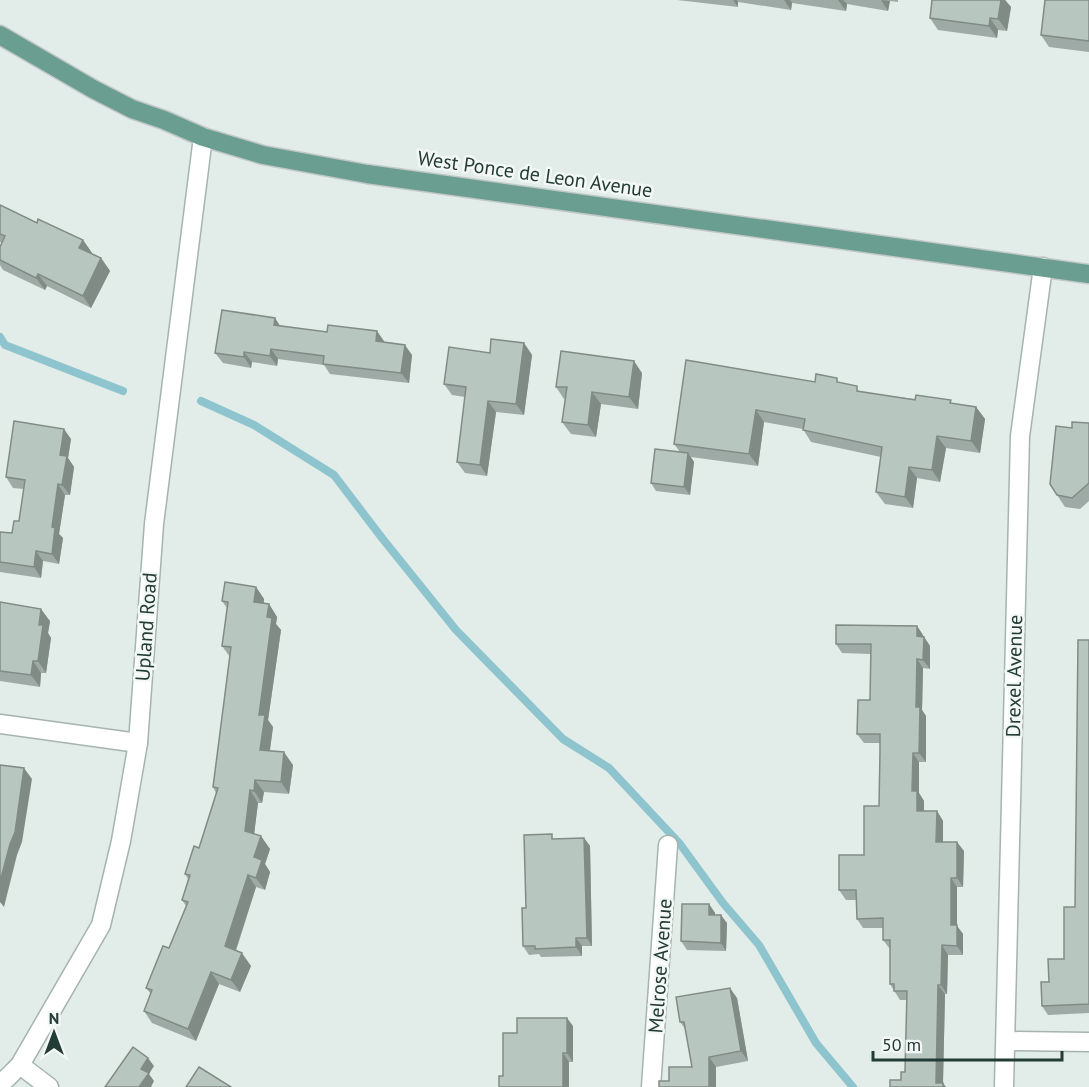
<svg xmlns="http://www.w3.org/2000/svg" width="1089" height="1087" font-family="'PT Sans',sans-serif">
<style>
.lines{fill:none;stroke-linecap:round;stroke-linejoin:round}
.stream{stroke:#8ec4cd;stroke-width:8}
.minor-casing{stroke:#a5b4af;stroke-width:21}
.major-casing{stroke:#c1c8c6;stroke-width:21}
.minor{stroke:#fff;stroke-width:18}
.major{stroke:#6a9e91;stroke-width:18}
.wall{fill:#9eaaa5}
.shaded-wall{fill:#818b86}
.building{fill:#b8c6c0;stroke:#818b86;stroke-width:1.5}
.labels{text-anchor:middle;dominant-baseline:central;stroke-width:5;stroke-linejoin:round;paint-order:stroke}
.street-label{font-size:20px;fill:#233c35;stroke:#f3f8f6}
</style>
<rect width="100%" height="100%" fill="#e2ece8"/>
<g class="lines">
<!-- stream -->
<g class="stream">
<polyline points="0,337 5,345 123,391"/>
<polyline points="201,401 254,425 334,475 382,538 456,630 563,739 609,768 680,844 723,903 759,945 816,1043 853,1087"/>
</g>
<defs>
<g id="minor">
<polyline points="0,724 138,743"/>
<polyline points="1006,1041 1089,1042"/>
<polyline points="20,1065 49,1087"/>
<polyline points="0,1085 20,1065 101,925 121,841 138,743 154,524 203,137"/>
<polyline points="651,1087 668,845"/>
<polyline points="1004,1087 1020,436 1043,267"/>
</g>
<polyline id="major" points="0,35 93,89 132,109 164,120 203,137 263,155 367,174 1089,274"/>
</defs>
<!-- minor casing -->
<use href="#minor" class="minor-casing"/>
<!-- major casing -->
<use href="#major" class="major-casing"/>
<!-- minor -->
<use href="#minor" class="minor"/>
<!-- major -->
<use href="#major" class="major"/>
</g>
<!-- wall -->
<g class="wall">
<polygon points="677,0 898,0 898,2 890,1 888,11 847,4 846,11 792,3 791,10 738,2 738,7"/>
<polygon points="932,0 1005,0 1011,7 1007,31 998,30 997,38 938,30 930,18"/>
<polygon points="1089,0 1089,52 1049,47 1041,35"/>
<polygon points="0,205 37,223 83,240 92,253 91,253 101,258 110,271 91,308 47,286 45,290 3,270 0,265 0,247 2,243 0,242"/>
<polygon points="275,318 280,326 384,341 384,342 412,355 409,383 330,374 324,365 278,359 277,366 252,362 251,368 223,363 215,353"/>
<polygon points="524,343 532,355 524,415 496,412 487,476 465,473 457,462 465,397 452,395 444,384 490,353"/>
<polygon points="642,373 638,409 601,404 596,437 571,434 562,422 565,399 564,399 556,387"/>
<polygon points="815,382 841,383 861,392 976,407 985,419 980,453 946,448 940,482 917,478 913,508 885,504 876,492 881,457 811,442 803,429 764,422 758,466 691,457 694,462 690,495 656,491 651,483 680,452 674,444"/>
<polygon points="1089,423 1089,501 1080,509 1065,507 1057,495 1072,428"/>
<polygon points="71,439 68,458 74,467 70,495 65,495 59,534 63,538 59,564 43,561 41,578 0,572 0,532 12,533 19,521 24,489 13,488 6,477"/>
<polygon points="256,587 264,599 264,604 269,604 277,617 276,624 281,630 268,720 273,727 270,751 293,765 289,794 264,792 262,803 258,803 254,834 270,849 265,864 270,872 265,890 256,887 236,951 251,966 240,992 219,984 196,1041 152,1023 144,1011 151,994 146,988 169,948 186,906 182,900 188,879 185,874 199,848 216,793 213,787 230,657 222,646 227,608 222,601"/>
<polygon points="0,602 50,621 48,633 51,638 46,673 41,673 40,687 0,681"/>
<polygon points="917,626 930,646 930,669 923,668 922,710 926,716 926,762 919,762 919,793 924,801 924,811 937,811 943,821 943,842 964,851 963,887 957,887 957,926 963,934 963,955 948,955 947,994 945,994 943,1083 901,1080 905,1072 907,1000 900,1000 890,984 890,949 883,940 883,928 863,928 857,919 856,900 846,900 839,890 864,855 879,806 880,743 864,743 857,734 870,700 871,654 842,653 836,644"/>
<polygon points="1089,640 1089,1013 1048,1015 1042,1006 1049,982 1064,959 1075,907"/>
<polygon points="584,838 590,846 592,946 582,946 582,956 541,957 539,954 529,955 523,946 526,908 555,839"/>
<polygon points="709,904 715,913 715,915 727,923 726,951 687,950 681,941"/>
<polygon points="737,998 748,1061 716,1067 716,1087 669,1081 692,1067 686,1030 680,1022"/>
<polygon points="573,1026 573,1062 569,1062 569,1087 517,1033"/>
</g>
<!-- shaded-wall -->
<g class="shaded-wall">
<polygon points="733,0 737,0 738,2 738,7"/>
<polygon points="784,0 790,0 792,3 791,10"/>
<polygon points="838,0 843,0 847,4 846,11"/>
<polygon points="881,0 890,1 888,11"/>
<polygon points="1001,0 1005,0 1011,7 1007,31 998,19"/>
<polygon points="990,18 998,30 997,38 989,26"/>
<polygon points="83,240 92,253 88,260 79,248"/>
<polygon points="101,258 110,271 91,308 83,296"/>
<polygon points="38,274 47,286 45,290 36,278"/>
<polygon points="275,318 282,329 274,325"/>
<polygon points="377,331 384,341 383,352 376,341"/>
<polygon points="524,343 532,355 524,415 516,404"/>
<polygon points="405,345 412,355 409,383 401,373"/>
<polygon points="271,349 278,359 277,366 270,356"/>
<polygon points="244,352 252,362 251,368 244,357"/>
<polygon points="634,361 642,373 638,409 629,397"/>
<polygon points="592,392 601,404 596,437 588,425"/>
<polygon points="488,401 496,412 487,476 480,465"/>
<polygon points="976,407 985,419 980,453 971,441"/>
<polygon points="756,410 764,422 758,466 749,454"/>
<polygon points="64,429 71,439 68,458 74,467 70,495 62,485 60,455"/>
<polygon points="937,436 946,448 940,482 932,470"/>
<polygon points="688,453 694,462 690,495 684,487"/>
<polygon points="909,467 917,478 913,508 905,497"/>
<polygon points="58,484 65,495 59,534 63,538 59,564 52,554 52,527"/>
<polygon points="36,551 43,561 41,578 34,567"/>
<polygon points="256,587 264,599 262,615 254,602"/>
<polygon points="269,604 277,617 276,624 281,630 268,720 273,727 268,762 260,750 259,715"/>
<polygon points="41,609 50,621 48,633 51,638 46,673 38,661 39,625"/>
<polygon points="917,626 923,635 923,645 917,636"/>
<polygon points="924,637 930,646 930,669 923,660"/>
<polygon points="917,659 923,668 922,710 926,716 926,762 919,753 916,707"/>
<polygon points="33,661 41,673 40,687 31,675"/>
<polygon points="284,752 293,765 289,794 281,782"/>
<polygon points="913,753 919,762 919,793 924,801 924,820 917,811 912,791"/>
<polygon points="24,768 32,779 22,842 17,855 4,907 0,902 0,882"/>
<polygon points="255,780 264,792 262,803 254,791"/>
<polygon points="250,790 258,803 253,843 245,831"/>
<polygon points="937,811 943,821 943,851 936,842"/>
<polygon points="261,836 270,849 265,864 270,872 265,890 256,878 254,857"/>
<polygon points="584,838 590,846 592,946 587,938"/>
<polygon points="957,842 964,851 963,887 957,878"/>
<polygon points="248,875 256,887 233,958 225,946"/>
<polygon points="951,878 957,887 957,926 963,934 963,955 957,946 951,925"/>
<polygon points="709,904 715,913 715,923 709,915"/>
<polygon points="721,915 727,923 726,951 721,943"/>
<polygon points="576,938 582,946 582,956 576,947"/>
<polygon points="942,945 948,955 947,994 941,985"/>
<polygon points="242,953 251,966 240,992 231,980"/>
<polygon points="211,972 219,984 196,1041 188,1029"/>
<polygon points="938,985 945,994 943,1083 946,1087 939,1087 936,1083"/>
<polygon points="730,988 737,998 748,1061 741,1051"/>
<polygon points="567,1018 573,1026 573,1062 567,1053"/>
<polygon points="563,1053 569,1062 569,1087 563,1087"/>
<polygon points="709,1057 716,1067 716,1087 709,1087"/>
<polygon points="148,1058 154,1066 149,1074 154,1081 151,1087 139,1087 141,1069"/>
</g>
<!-- building -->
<g class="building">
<polygon points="932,0 1001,0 998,19 990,18 989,26 930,18"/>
<polygon points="1045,0 1089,0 1089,41 1041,35"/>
<polygon points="0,205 37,223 38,219 83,240 79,248 101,258 83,296 38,274 36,278 0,260 0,247 5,236 0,234"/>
<polygon points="222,310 275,318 274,325 327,332 328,325 377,331 376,341 405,345 401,373 323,364 324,356 271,349 270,356 244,352 244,357 215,353"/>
<polygon points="491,339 524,343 516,404 488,401 480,465 457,462 466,387 444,384 449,347 490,353"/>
<polygon points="561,351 634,361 629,397 592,392 588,425 562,422 567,387 556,387"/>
<polygon points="686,360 815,382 816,374 837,378 837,382 857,386 857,391 915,400 916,395 951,400 950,403 976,407 971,441 937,436 932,470 909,467 905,497 876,492 882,447 803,430 805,419 756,410 749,454 674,444"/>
<polygon points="14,421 64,429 60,455 67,456 62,485 58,484 52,527 55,528 52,554 36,551 34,567 0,562 0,532 12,533 14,521 19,521 25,480 6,477"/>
<polygon points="1072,422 1089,423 1089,483 1072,498 1057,495 1050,484 1056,426 1072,428"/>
<polygon points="655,449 688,453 684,487 651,483"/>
<polygon points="225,582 256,587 254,602 269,604 267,617 272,618 259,715 265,715 260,750 284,752 281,782 255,780 254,791 250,790 245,831 261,836 254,857 262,860 256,878 248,875 225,946 242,953 231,980 211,972 188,1029 144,1011 152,990 146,988 163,946 169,948 188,902 182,900 190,875 185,874 194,846 199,848 218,788 213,787 231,647 222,646 228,602 222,601"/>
<polygon points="0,602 41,609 39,625 43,625 38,661 33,661 31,675 0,671"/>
<polygon points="836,625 917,626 917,636 924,637 923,660 917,659 916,707 920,707 919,753 913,753 912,791 917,791 917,811 937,811 936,842 957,842 957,878 951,878 951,925 957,925 957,946 942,945 941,985 938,985 936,1083 943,1083 943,1087 890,1087 890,1080 901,1080 901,1072 905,1072 907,991 894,991 894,984 890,984 890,940 883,940 883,918 857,919 856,890 839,890 839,855 864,855 864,806 879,806 880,752 880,734 857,734 858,700 870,700 871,644 836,644"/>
<polygon points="1078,640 1089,640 1089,1004 1042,1006 1041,982 1049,982 1048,959 1064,959 1064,907 1075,907"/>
<polygon points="0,765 24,768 15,832 10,844 0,882"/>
<polygon points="552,834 552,839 584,838 587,938 576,938 576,947 535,949 535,946 523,946 522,908 526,908 524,835"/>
<polygon points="682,904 709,904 709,915 721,915 721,943 681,941"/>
<polygon points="730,988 741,1051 709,1057 709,1087 659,1087 659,1081 669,1081 669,1067 692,1067 684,1022 680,1022 676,997"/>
<polygon points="517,1018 567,1018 567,1053 563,1053 563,1087 499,1087 499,1076 503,1076 503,1033 517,1033"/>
<polygon points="133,1047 148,1058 141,1069 149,1073 139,1087 105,1087"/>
<polygon points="199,1067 231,1087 186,1087"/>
</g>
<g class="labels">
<!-- street labels -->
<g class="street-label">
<text transform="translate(535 174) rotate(8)">West Ponce de Leon Avenue</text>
<text transform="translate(146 627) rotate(-86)">Upland Road</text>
<text transform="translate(1014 676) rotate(-89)">Drexel Avenue</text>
<text transform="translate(660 966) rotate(-86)">Melrose Avenue</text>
</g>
</g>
<!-- north arrow -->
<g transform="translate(54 1033)" stroke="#f3f8f6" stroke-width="4.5" paint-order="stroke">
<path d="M0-4.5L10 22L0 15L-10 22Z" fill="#233c35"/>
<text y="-9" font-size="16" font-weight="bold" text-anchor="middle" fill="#233c35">N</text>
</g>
<!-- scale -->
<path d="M873 1051v9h189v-9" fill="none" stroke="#233c35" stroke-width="3"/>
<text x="882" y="1051" font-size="18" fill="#233c35" stroke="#f3f8f6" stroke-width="4.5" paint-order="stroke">50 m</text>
</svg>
